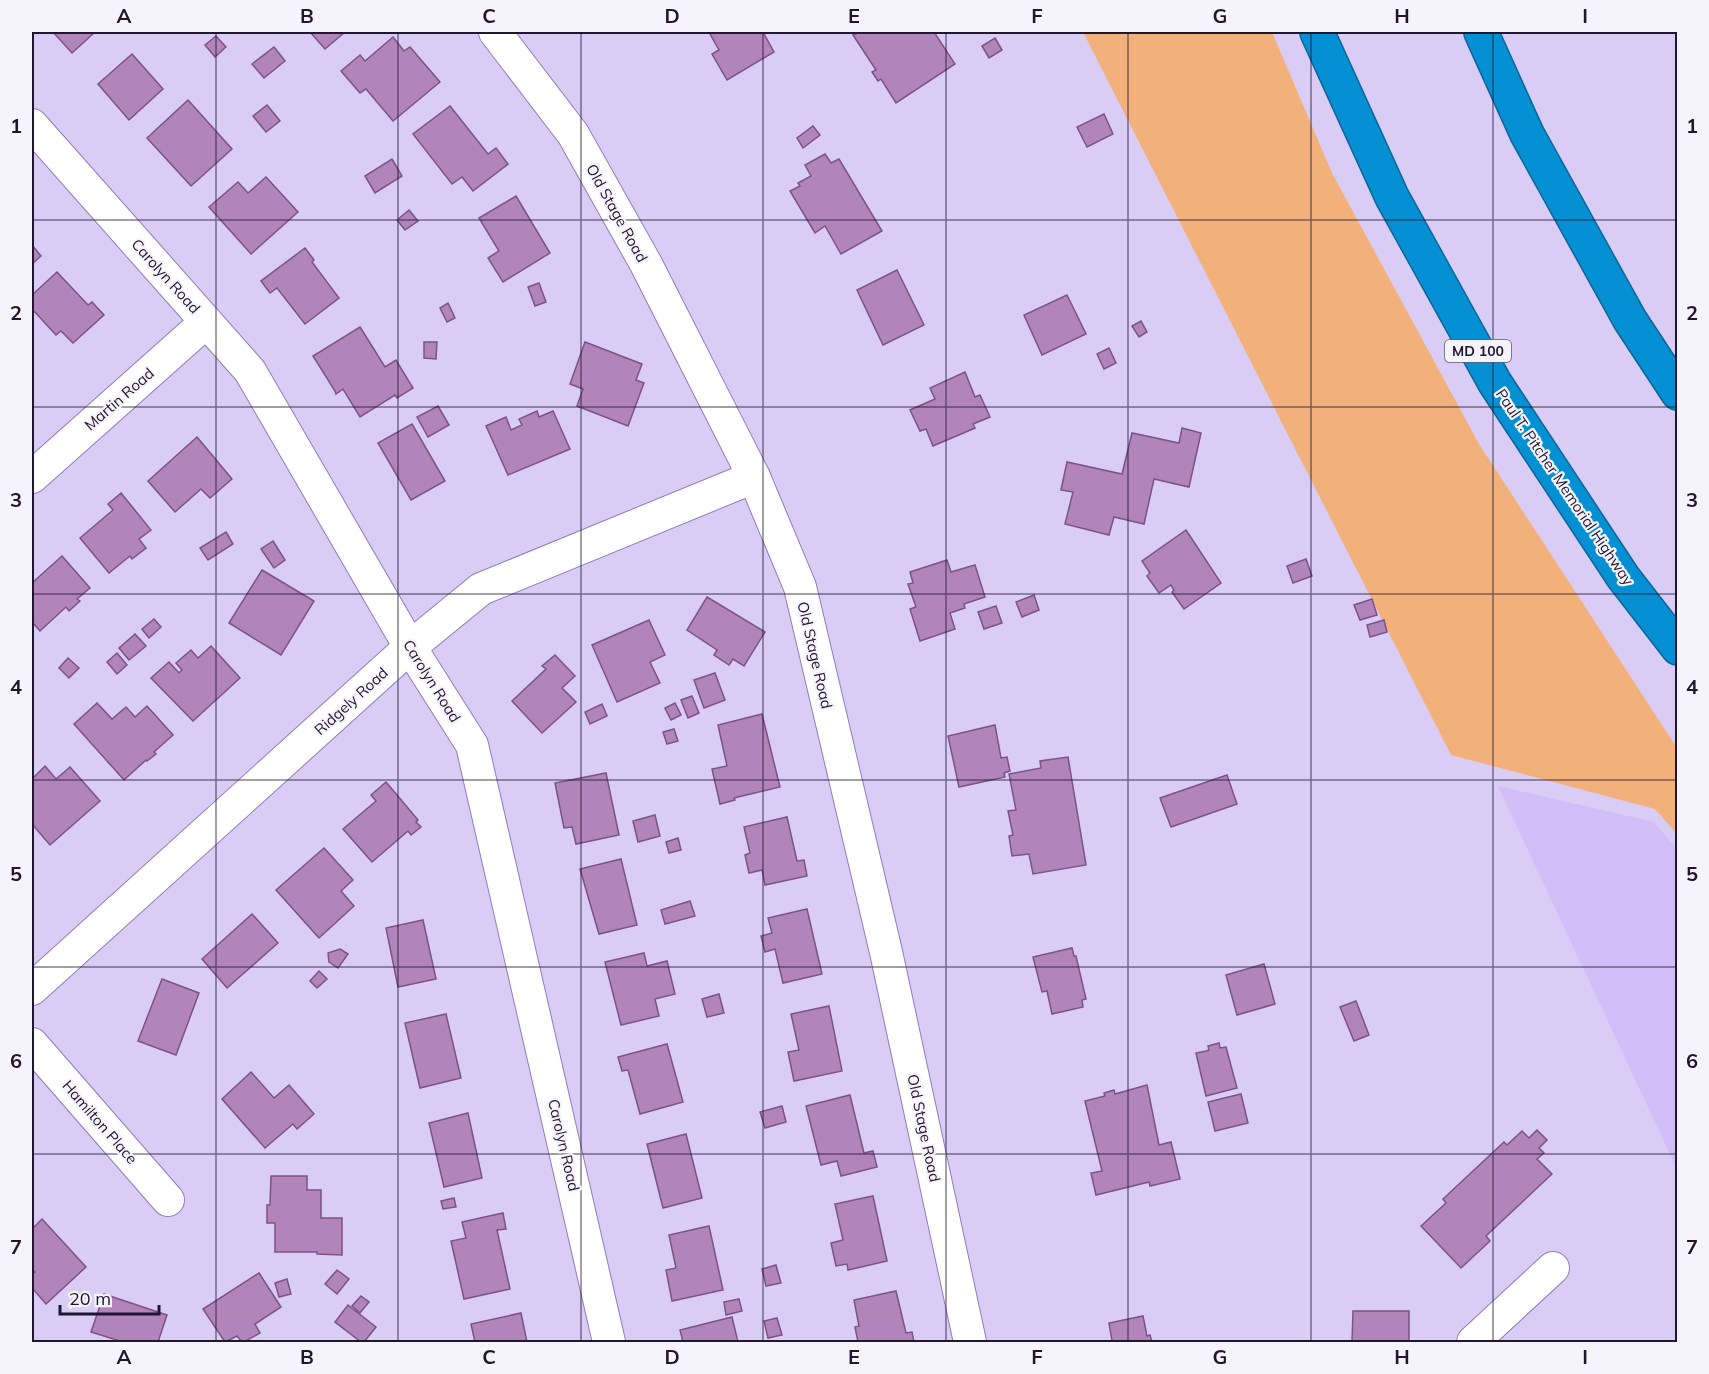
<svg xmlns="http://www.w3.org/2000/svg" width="1709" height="1374" font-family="Mulish,sans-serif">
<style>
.built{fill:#d1bdf8}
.green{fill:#f2b07a}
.building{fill:#b184bc;stroke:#7d5287;stroke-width:1.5}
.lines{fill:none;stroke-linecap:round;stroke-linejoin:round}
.street-casing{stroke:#917bba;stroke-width:34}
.highway-casing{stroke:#0d6599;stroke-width:36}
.street{stroke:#fff;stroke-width:32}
.highway{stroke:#0490d2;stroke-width:33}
.grid{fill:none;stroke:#1f162f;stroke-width:1.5;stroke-opacity:0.55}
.labels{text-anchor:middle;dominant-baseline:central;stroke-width:4.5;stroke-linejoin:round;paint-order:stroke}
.shield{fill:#f6f4fb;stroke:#60596c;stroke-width:1.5}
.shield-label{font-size:14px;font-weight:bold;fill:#1f162f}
.street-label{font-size:15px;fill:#1f162f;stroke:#f6f4fb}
.neatline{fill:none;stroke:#1f162f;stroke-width:2}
.grid-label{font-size:20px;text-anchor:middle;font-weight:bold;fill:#1f162f}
</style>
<rect width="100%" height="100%" fill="#d9cdf5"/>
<!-- built -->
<polygon class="built" points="1498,786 1654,822 1677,849 1677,1169"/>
<!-- green -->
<polygon class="green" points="1083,32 1272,32 1332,173 1479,444 1677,748 1677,834 1655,809 1451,755"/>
<!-- building -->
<g class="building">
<polygon points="53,32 95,32 72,53"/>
<polygon points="310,32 345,32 325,49"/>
<polygon points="713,32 763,32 774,52 727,80 712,54 719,50 710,34"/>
<polygon points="859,32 934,32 955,64 896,103 881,79 878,81 872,72 876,70 853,35"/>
<polygon points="216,36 226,47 215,57 205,45"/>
<polygon points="393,37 404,51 410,47 440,82 393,121 366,89 360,93 341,71 360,55 365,61"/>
<polygon points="995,38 1002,50 989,58 982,46"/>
<polygon points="274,47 285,61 264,78 252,64"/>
<polygon points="132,54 163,89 129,120 98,84"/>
<polygon points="188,100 232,149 191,186 147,138"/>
<polygon points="267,105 280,121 266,132 253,116"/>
<polygon points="450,106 488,154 496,148 508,164 473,191 462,177 452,184 413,134"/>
<polygon points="1104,114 1113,134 1087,147 1077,127"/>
<polygon points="813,126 820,135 803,148 797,138"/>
<polygon points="825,154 831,163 839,159 882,231 841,254 825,226 815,233 790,191 800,186 798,183 811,176 805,165"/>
<polygon points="392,159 402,176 375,193 365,176"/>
<polygon points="266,177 298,212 251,254 209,207 238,182 248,193"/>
<polygon points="516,196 550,253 503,282 488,258 499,251 479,218"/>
<polygon points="409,210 418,221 405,230 397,220"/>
<polygon points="32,245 41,256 32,264"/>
<polygon points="305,248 314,260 312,262 339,298 305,324 277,288 270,293 261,281"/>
<polygon points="897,270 924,325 883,345 857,290"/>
<polygon points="57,272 88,305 92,302 104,315 73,343 61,331 56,335 32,309 32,295"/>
<polygon points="539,283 546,302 535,306 528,287"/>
<polygon points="1067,295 1086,334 1042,355 1024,315"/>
<polygon points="448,303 455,318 447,322 440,308"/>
<polygon points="1141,321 1147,332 1139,337 1132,326"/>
<polygon points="360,327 385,367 396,360 413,388 397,398 395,395 360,417 343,389 336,394 335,391 313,356"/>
<polygon points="424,342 437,342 436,359 424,358"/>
<polygon points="585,342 642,364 636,380 644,383 628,426 577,406 583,389 570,384"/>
<polygon points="1109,348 1116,363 1104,369 1097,354"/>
<polygon points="965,372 975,397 980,395 990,417 973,424 975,428 933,446 926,429 920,431 910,410 935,399 930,388"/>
<polygon points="438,406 449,425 428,437 417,417"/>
<polygon points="537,411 539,417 553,411 570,449 508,475 486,426 506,417 511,430 522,425 519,419"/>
<polygon points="412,424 445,481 411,500 378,443"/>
<polygon points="1182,428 1201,433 1189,487 1154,479 1144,524 1114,517 1109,535 1065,524 1073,492 1061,490 1067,462 1122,474 1132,433 1179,443"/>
<polygon points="197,437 232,479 210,498 201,489 175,512 148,481"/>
<polygon points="121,493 151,530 139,539 146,548 132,559 130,556 109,573 80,538 113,510 108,504"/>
<polygon points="1186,530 1221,583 1184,609 1172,592 1174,590 1171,585 1159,593 1147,576 1150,573 1142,561"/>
<polygon points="226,532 233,544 208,560 200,548"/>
<polygon points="273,541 285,560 274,568 261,549"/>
<polygon points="62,556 90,588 77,599 80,601 69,611 66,607 40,631 32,622 32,583"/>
<polygon points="1306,559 1312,576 1293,583 1287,566"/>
<polygon points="947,560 951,572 975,565 985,597 964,604 965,608 950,613 955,629 920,641 910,609 916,607 908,584 913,583 910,572"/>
<polygon points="262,570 314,601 281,655 229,623"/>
<polygon points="1034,595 1039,610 1022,617 1016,602"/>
<polygon points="707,597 765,632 744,666 733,659 729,665 714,655 717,650 687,630"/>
<polygon points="1372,599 1377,615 1360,620 1354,605"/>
<polygon points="996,606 1002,623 984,629 978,612"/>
<polygon points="154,619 161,627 149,638 142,629"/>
<polygon points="649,620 665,655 650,662 660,683 617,702 592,645"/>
<polygon points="1384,620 1387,632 1370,637 1367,625"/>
<polygon points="135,634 146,646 129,660 119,648"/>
<polygon points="211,646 240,678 193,721 151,678 169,662 179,673 182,670 176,663 191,650 198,658"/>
<polygon points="117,653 127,665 117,674 107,662"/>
<polygon points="555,655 575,676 562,688 576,702 542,733 512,701 546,669 542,666"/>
<polygon points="68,658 79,668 69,678 59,668"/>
<polygon points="715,673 725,700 704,708 694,680"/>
<polygon points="692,696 699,713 688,718 681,700"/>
<polygon points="97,703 112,719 126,707 135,717 147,706 173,735 154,752 156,754 147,761 146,760 124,780 74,724"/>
<polygon points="675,703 681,715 671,720 665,708"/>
<polygon points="602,704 607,716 590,724 585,712"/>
<polygon points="762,714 780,787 738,797 734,798 735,800 720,804 712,769 727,766 718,725"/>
<polygon points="995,725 1001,758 1007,757 1010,771 1004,773 1005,777 959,787 948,736"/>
<polygon points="674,729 678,741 667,744 663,732"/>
<polygon points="1068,757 1086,865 1033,874 1029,854 1012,856 1009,836 1013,835 1008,811 1016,810 1009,774 1041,768 1040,761"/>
<polygon points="45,766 56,779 70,767 100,801 50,845 32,824 32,779"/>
<polygon points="606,773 619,835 576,844 572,827 564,828 555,783"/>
<polygon points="1227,775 1237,804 1171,827 1160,798"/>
<polygon points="386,782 418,820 416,822 421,827 411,835 408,831 372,862 343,829 376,801 371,795"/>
<polygon points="655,815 660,836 638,842 633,821"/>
<polygon points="787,817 797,861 804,860 807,876 765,885 762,870 749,873 745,855 750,853 744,827"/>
<polygon points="678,838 681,850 669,853 666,842"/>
<polygon points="324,848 353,880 341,891 354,906 319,938 276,890"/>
<polygon points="621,859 637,925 599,934 580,869"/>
<polygon points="690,901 695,916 665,924 661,910"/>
<polygon points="807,909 822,974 783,983 775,949 765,952 761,936 772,933 768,918"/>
<polygon points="252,914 278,943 227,988 202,959"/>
<polygon points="423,920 436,979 398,987 386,928"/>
<polygon points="1072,948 1074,956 1076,956 1086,999 1082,1000 1083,1007 1052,1014 1047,991 1042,992 1033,957"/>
<polygon points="340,949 348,954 338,968 329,962 328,953"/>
<polygon points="644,953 647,966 667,961 675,994 655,999 659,1016 621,1025 605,962"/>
<polygon points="1264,964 1275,1004 1237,1015 1226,975"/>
<polygon points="319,971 327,979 317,988 310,981"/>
<polygon points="162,979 199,993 176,1055 138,1041"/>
<polygon points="719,994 724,1013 707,1017 702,999"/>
<polygon points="1356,1001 1369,1035 1354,1041 1340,1007"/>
<polygon points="829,1006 842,1071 794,1081 788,1052 799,1050 791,1014"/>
<polygon points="446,1014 461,1078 420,1088 405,1023"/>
<polygon points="1219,1043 1220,1048 1226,1047 1237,1088 1206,1096 1196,1053 1206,1051 1209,1050 1208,1046"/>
<polygon points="667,1044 683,1102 640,1114 628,1070 622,1071 618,1057"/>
<polygon points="251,1072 274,1098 289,1085 314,1114 297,1129 293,1124 265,1148 222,1099"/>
<polygon points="1147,1085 1159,1145 1171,1142 1180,1179 1150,1186 1149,1182 1096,1195 1091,1173 1102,1171 1085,1101 1105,1096 1104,1093 1114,1090 1115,1094"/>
<polygon points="1241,1094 1248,1123 1215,1131 1208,1102"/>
<polygon points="850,1095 864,1153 873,1151 877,1167 841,1176 837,1161 821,1165 806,1106"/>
<polygon points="782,1106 786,1122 765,1128 760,1112"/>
<polygon points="468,1113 482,1178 444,1187 429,1123"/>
<polygon points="1537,1130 1547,1140 1539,1148 1544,1153 1537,1159 1552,1174 1486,1236 1490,1241 1461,1268 1421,1226 1446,1203 1443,1199 1504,1142 1507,1145 1522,1131 1529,1138"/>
<polygon points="686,1134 702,1198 663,1208 647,1144"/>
<polygon points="271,1176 307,1176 307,1190 321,1190 321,1218 342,1218 342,1255 317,1254 317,1252 275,1252 275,1223 267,1223 267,1205 270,1205"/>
<polygon points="873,1196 887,1261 848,1270 847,1264 836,1266 831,1243 843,1240 835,1204"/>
<polygon points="454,1198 456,1207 443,1209 441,1201"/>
<polygon points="503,1213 506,1229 497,1230 510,1289 464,1299 451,1241 466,1238 462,1222"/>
<polygon points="42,1219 86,1267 46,1304 32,1288 32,1275 35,1272 32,1269 32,1229"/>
<polygon points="709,1226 723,1290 672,1301 666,1270 676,1268 669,1235"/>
<polygon points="776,1265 781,1283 766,1286 762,1269"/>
<polygon points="337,1270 349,1279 337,1294 325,1284"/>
<polygon points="259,1273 281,1307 255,1324 260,1333 244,1342 242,1342 237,1336 225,1342 203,1309"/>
<polygon points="287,1279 291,1294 279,1297 275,1283"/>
<polygon points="896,1291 906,1333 912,1332 914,1342 858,1342 855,1327 859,1326 854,1300"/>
<polygon points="104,1294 167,1315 158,1342 123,1342 91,1332"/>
<polygon points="361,1296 369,1302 360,1313 352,1306"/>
<polygon points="739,1299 742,1311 726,1315 724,1302"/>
<polygon points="348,1305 376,1327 364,1342 361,1342 335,1322"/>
<polygon points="1353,1311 1409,1311 1409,1342 1352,1342"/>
<polygon points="521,1313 527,1342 475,1342 471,1324"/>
<polygon points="1143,1316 1147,1336 1150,1335 1152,1342 1108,1342 1112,1341 1109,1323"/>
<polygon points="732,1317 738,1342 683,1342 680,1330"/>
<polygon points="777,1318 782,1335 768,1338 764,1321"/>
</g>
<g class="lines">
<defs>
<g id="street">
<polyline points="495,32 573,134 646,264 754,477 800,587 886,952 970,1342"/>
<polyline points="32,125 250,371 410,647 472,745 609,1342"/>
<polyline points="32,477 206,322"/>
<polyline points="32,989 410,647 481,589 754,477"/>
<polyline points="32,1044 168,1200"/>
<polyline points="1473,1342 1553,1268"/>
</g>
<g id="highway">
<polyline points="1317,32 1392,197 1495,383 1623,577 1678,648"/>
<polyline points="1481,32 1527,134 1630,320 1678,393"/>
</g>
</defs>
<!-- street casing -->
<use href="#street" class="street-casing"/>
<!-- highway casing -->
<use href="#highway" class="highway-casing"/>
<!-- street -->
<use href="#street" class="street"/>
<!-- highway -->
<use href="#highway" class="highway"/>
</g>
<!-- grid -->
<path class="grid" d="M216,32v1310M398,32v1310M581,32v1310M763,32v1310M946,32v1310M1128,32v1310M1311,32v1310M1493,32v1310M32,220h1646M32,407h1646M32,594h1646M32,780h1646M32,967h1646M32,1154h1646"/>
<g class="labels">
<!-- shield labels -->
<rect class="shield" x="1445" y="340" width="66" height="22" rx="4.5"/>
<g class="shield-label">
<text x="1478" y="351">MD 100</text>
</g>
<!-- street labels -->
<g class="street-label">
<text transform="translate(617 213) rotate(61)">Old Stage Road</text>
<text transform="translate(166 276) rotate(48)">Carolyn Road</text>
<text transform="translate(119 399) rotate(-41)">Martin Road</text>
<text transform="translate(1565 487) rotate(56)">Paul T. Pitcher Memorial Highway</text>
<text transform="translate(815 655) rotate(77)">Old Stage Road</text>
<text transform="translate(432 681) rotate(58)">Carolyn Road</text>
<text transform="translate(351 701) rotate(-42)">Ridgely Road</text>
<text transform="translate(100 1122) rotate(49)">Hamilton Place</text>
<text transform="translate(924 1128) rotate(78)">Old Stage Road</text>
<text transform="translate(564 1145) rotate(77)">Carolyn Road</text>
</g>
</g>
<!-- border -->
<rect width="1709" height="1374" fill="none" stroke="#f6f4fb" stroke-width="66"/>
<!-- scale -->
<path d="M60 1305v9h99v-9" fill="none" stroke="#1f162f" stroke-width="3"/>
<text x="69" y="1305" font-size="18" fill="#1f162f" stroke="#f6f4fb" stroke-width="4.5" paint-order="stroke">20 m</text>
<rect x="33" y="33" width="1643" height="1308" class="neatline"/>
<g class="grid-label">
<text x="124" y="23">A</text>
<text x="307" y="23">B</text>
<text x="489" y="23">C</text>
<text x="672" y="23">D</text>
<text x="854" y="23">E</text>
<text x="1037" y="23">F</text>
<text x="1220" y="23">G</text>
<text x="1402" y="23">H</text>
<text x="1585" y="23">I</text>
<text x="16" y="133">1</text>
<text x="1692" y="133">1</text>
<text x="16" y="320">2</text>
<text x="1692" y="320">2</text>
<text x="16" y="507">3</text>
<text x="1692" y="507">3</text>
<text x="16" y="694">4</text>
<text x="1692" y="694">4</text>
<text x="16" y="881">5</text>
<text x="1692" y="881">5</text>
<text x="16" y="1068">6</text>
<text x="1692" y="1068">6</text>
<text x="16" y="1254">7</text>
<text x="1692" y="1254">7</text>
<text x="124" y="1364">A</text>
<text x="307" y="1364">B</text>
<text x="489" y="1364">C</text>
<text x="672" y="1364">D</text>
<text x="854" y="1364">E</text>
<text x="1037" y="1364">F</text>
<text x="1220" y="1364">G</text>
<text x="1402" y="1364">H</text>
<text x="1585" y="1364">I</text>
</g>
</svg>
